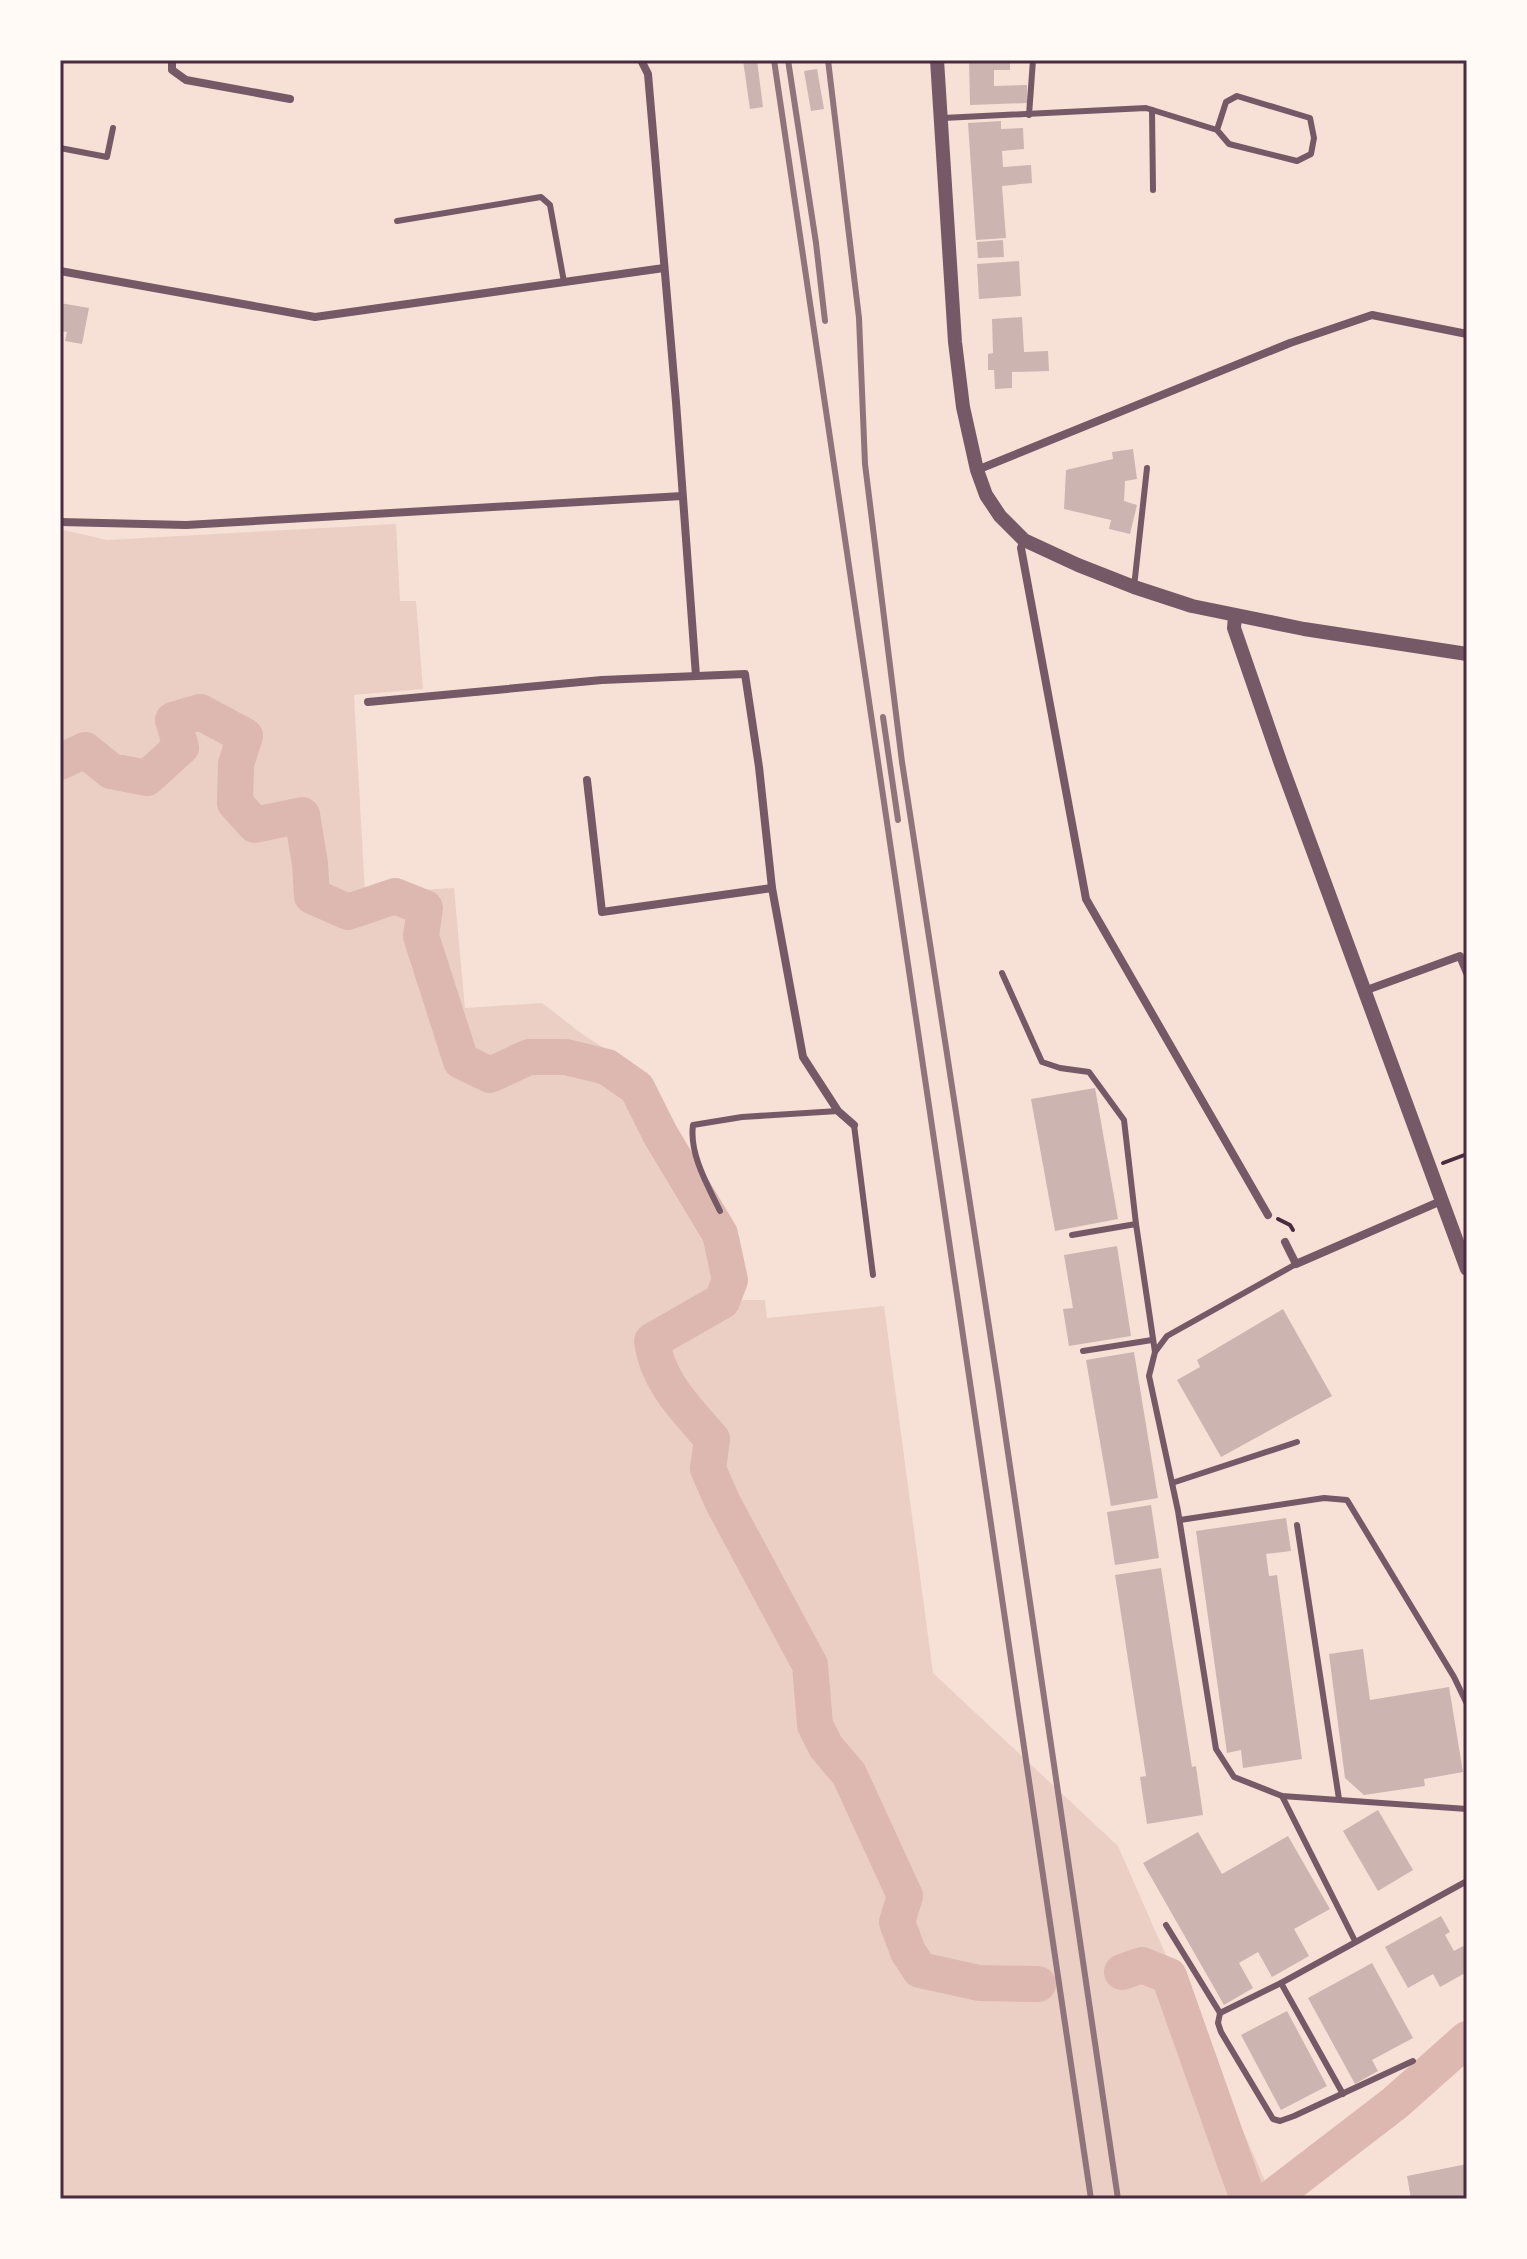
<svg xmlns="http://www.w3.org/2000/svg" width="1527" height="2259" font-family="Helvetica,sans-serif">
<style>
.green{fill:#ebcfc5}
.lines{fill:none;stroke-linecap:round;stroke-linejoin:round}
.river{stroke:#dcb8b0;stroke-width:36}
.building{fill:#ccb4b1}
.path{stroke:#4a2c40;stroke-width:4}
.service{stroke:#755966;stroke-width:6}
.minor{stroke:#755966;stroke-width:8}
.tertiary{stroke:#755966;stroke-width:14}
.rail{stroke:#8f747c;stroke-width:6}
.neatline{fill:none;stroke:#4a2c40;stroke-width:3}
</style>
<rect width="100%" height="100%" fill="#f7e1d7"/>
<!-- green -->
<polygon class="green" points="396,524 400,601 416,601 423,689 354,695 365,893 454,888 465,1008 542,1003 585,1036 650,1077 731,1241 740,1275 739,1300 765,1300 767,1318 884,1306 933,1673 1118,1846 1273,2199 60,2199 60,529 107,540"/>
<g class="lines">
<!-- river -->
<g class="river">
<path d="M60,762l25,-12 26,21 36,7 34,-31 -8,-27 27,-8 45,24 -9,28 -1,39 20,22 47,-10 8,49 2,32 36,16 47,-16 30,12 -4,28 40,125 29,14 39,-18h37l41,10 30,21 23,46 60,100 10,46 -8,21 -70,40c5,40 34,68 60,98l-4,30 15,34 87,162 5,60 11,22 23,27 56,122 -8,26 11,30 12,18 59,13 59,1"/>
<polyline points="1122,1972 1142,1965 1169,1976 1248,2199"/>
<polyline points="1270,2199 1395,2103 1467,2039"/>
</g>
</g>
<!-- building -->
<g class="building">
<polygon points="743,60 757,60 763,107 750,109"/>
<polygon points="969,60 1010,60 1010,70 994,70 994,86 1027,85 1027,103 970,105"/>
<polygon points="817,69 824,109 811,111 804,71"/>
<polygon points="1001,121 1001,129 1023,128 1024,149 1002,151 1003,167 1031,165 1032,183 1002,186 1006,238 976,240 968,123"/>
<polygon points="1003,240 1004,257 978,258 977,242"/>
<polygon points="1019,261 1021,296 979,299 977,264"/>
<polygon points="60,303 89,308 82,344 65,341 67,332 60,331"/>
<polygon points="1022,317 1024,352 1048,351 1049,371 1012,372 1012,388 995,389 994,370 988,370 988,354 993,353 992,319"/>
<polygon points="1133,449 1137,479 1125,481 1124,501 1137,505 1130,534 1109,529 1111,520 1064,509 1066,470 1113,459 1112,452"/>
<polygon points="1095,1088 1118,1219 1055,1231 1031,1099"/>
<polygon points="1117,1246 1131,1336 1069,1346 1063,1309 1073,1308 1064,1255"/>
<polygon points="1283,1309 1332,1396 1221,1457 1177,1380 1200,1367 1197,1360"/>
<polygon points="1134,1352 1158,1498 1111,1506 1086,1360"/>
<polygon points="1151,1505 1159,1558 1115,1565 1107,1512"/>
<polygon points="1286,1518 1291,1551 1266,1554 1269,1576 1277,1575 1302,1759 1243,1768 1241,1750 1227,1753 1196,1531"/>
<polygon points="1161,1568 1192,1767 1196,1766 1203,1815 1147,1824 1140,1777 1146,1776 1115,1575"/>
<polygon points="1363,1649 1370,1700 1449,1687 1463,1772 1424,1779 1425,1786 1364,1795 1345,1778 1329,1654"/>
<polygon points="1378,1810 1413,1870 1378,1891 1343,1831"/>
<polygon points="1198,1832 1222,1874 1288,1836 1330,1909 1294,1929 1309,1956 1272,1977 1258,1952 1239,1963 1253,1988 1224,2005 1143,1863"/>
<polygon points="1441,1916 1450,1932 1445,1935 1454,1951 1463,1946 1467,1953 1464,1956 1467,1972 1440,1987 1433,1974 1408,1988 1385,1947"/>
<polygon points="1372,1963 1413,2038 1372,2060 1378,2071 1355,2084 1308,1998"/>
<polygon points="1287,2011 1327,2086 1281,2110 1241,2035"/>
<polygon points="1467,2164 1467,2199 1411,2199 1407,2176"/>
</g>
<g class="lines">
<!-- path -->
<g class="path">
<polyline points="1443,1163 1467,1154"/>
<polyline points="1278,1219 1290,1225 1293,1230"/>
</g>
<!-- service -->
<g class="service">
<polyline points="1152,110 1153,190"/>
<polyline points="1029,115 1033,60"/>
<polyline points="943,118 1146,108 1217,130 1229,144 1297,161 1311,154 1314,138 1310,118 1237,96 1226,102 1217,130"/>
<polyline points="60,148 107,157 113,128"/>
<polyline points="397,221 541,197 550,205 564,282"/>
<polyline points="1134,587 1147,468"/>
<polyline points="1002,973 1042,1062 1060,1068 1089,1072 1124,1120 1136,1224 1155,1352"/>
<polyline points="854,1125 873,1275"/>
<path d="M720,1211c-12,-25 -31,-57 -27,-86l49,-8 96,-6"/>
<polyline points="1072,1235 1136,1224"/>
<polyline points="1296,1264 1167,1336 1155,1352 1149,1376 1178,1511 1216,1749 1234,1777 1282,1796 1467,1809"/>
<polyline points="1083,1351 1152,1340"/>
<polyline points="1172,1483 1297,1442"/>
<polyline points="1180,1520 1324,1498 1347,1500 1454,1677 1467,1704"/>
<polyline points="1297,1525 1339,1799"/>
<polyline points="1282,1796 1355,1941"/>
<polyline points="1166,1925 1220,2013 1218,2023 1221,2032 1273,2119 1280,2121 1294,2116 1413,2061"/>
<polyline points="1281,1983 1343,2094"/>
<polyline points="1220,2013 1281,1983 1467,1881"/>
</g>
<!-- minor -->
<g class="minor">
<polyline points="172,60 172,70 186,80 290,99"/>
<polyline points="641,60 648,74 676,402 696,676"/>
<polyline points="60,271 315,317 664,268"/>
<polyline points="977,470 1290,343 1372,315 1467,334"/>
<polyline points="60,522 186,525 682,496"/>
<polyline points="1024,540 1021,548 1086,899 1268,1215"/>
<polyline points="368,702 602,680 745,674 759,767 772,888 803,1057 838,1111 854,1125"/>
<polyline points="587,780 602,912 772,888"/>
<polyline points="1364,991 1460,956 1467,973"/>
<polyline points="1285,1242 1296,1264 1441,1201"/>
</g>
<!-- tertiary -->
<g class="tertiary">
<polyline points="937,60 955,342 963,407 977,470 986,495 1000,516 1024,540 1078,565 1134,587 1192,606 1304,629 1467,654"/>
<polyline points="1235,616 1234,628 1281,764 1467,1269"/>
</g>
<!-- rail -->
<g class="rail">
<polyline points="774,60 1091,2199"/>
<polyline points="788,60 816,243 825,321"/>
<polyline points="828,60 859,318 865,464 902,762 998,1385 1118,2199"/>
<polyline points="883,717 898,820"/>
</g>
</g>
<!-- border -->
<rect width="1527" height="2259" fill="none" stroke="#fffaf5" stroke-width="124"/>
<rect x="62" y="62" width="1403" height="2135" class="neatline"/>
</svg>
